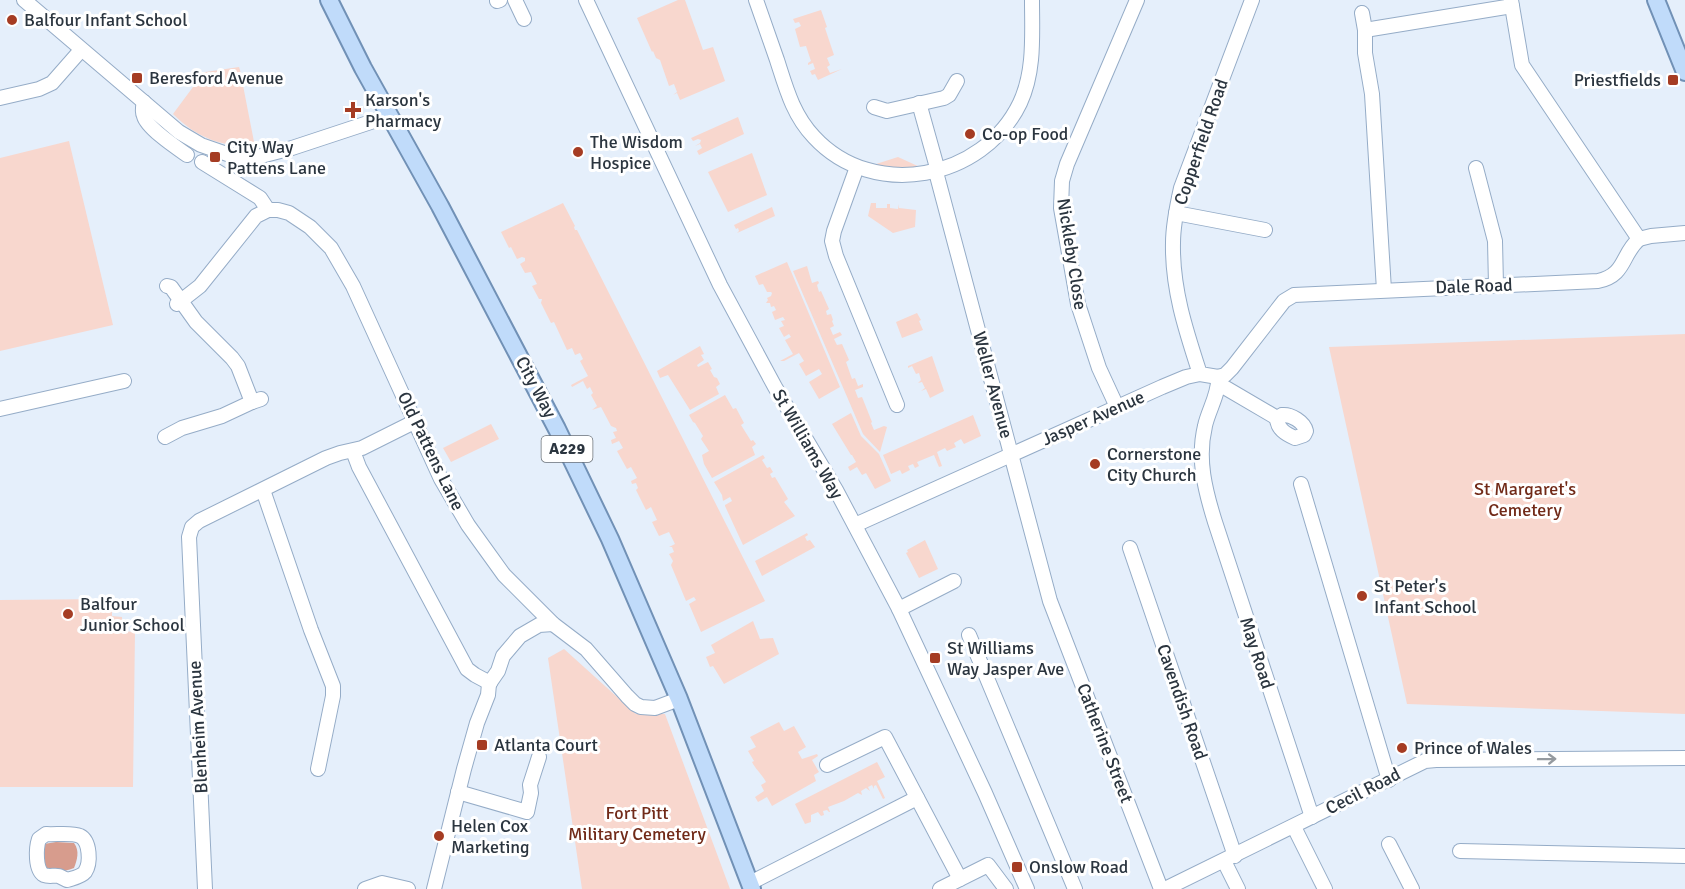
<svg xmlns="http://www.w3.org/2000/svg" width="1685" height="889" font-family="Signika,sans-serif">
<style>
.green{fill:#f8d7ce}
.forest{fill:#d79c8d}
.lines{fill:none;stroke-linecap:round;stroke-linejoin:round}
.minor-casing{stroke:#95acc7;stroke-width:16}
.major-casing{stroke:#7191b6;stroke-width:20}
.minor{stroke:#fff;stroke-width:14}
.major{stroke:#c0dbfa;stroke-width:16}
.oneway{stroke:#959a9f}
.poi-dot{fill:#a53c23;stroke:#fff;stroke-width:2}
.labels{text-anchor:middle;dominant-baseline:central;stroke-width:6;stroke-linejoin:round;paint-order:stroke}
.shield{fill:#fff;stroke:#6b7279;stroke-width:1.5}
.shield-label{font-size:16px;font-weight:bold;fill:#2b353f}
.poi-label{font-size:18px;fill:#2b353f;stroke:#fff;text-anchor:start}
.street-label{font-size:18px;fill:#2b353f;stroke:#fff}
.park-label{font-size:18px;fill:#712a18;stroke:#fff}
</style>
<rect width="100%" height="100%" fill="#e5effb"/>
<!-- green -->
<g class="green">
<polygon points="678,0 685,0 703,50 713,47 725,81 680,100 677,93 673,95 677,92 674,84 669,86 660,60 656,58 653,51 652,52 637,18"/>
<polygon points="821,10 827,27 825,28 834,55 827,58 830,65 827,67 830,73 842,69 818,80 815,74 812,75 810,71 815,69 813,63 808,65 808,63 811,61 806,46 800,47 795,29 801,26 799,22 795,23 793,19"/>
<path d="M239,67l1,3 15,77c-35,-1 -58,-9 -82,-33l20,-27 -1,-13z"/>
<polygon points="738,117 744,134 699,155 697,151 702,148 700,144 695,146 700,143 701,140 698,139 693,141 691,138"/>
<polygon points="69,141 113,325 0,351 0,158"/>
<polygon points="752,153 767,195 728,212 708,172"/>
<polygon points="898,157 922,168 897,171 873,165"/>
<polygon points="563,203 575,226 574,227 575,230 577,230 765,601 701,632 689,604 696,600 694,597 686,601 671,565 673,561 669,554 674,552 672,547 669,547 675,544 669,532 659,536 652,522 657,520 651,507 646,510 636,490 638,488 636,483 632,484 631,481 637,478 631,467 627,469 617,451 623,448 619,441 612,444 611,440 616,438 613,432 617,431 616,428 611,426 601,407 592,410 597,406 591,395 593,393 590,387 587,389 583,381 572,387 571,385 588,376 580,361 583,359 580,353 575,355 572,348 567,350 554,322 551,323 541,303 542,299 539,299 532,286 537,284 531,272 525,273 520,264 525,261 525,258 522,257 517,259 511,247 509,248 501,232"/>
<polygon points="871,203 876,203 876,208 887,208 887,204 890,204 890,208 898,209 899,204 899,208 916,210 915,227 893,233 868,216"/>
<polygon points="772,207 775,216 737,233 739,231 738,228 736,229 734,225"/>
<polygon points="787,262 840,387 819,399 809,382 822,374 819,369 806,376 799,364 804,361 799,353 784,361 780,361 793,354 785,340 791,337 789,334 784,337 779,328 784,326 781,321 785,320 783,317 775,320 772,312 776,310 774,306 771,307 770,303 766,303 768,300 767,298 771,296 772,293 771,292 767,292 763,284 759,285 755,276"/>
<polygon points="807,266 812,283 818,281 819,283 817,285 819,292 821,291 829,309 826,311 827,315 831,314 833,320 832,321 834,326 830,328 833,335 840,332 842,335 834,339 837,345 842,344 849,360 846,362 852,379 855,378 858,386 863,384 863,387 855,390 858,398 862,397 872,422 871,423 874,430 884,426 887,427 880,452 863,434 793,271"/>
<polygon points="917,313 921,320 919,321 923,330 902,338 896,322"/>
<polygon points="1685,334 1685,714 1407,704 1329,347"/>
<polygon points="700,346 704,354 701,355 704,360 697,365 698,367 708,362 712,369 710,370 714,377 717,378 720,384 716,387 719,394 690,410 668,375 660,378 657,371"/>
<polygon points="932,356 944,391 930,398 926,389 921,391 925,388 922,382 918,383 921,380 919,373 916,374 912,366 908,368 908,366"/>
<polygon points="725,395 733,409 736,408 744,423 741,425 751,441 753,440 756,444 752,447 755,455 712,478 704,464 702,455 709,451 701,439 703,436 695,423 693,422 689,415"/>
<polygon points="851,413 861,436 879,454 891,481 875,489 866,473 862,475 857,467 850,471 848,467 856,462 852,455 851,455 832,424"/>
<polygon points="973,415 981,436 964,444 961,439 954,443 956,447 947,451 945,448 937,452 942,466 939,467 934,455 917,462 919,466 915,468 913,464 908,466 910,470 902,474 900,470 891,474 883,455"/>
<polygon points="491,424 499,439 451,462 443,448"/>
<polygon points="763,455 765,458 762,460 767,468 770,467 773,472 770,474 772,478 775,477 788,499 784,502 795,516 743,545 725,506 725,505 732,501 730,497 723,501 722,495 714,482"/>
<polygon points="807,533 808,535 805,537 807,541 810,540 815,547 762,576 755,561"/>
<polygon points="925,540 938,569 919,578 906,553 908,552 907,550"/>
<polygon points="108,599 112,603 112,616 122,617 122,631 135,632 133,787 0,787 0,600"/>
<polygon points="753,621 760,639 773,638 779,654 724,684 713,666 710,667 706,657 715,653 711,645"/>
<polygon points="564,649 636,714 665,714 730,889 582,889 548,658"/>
<path d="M779,722l5,9 10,-5 12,21 -8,5 4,7 15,-5 1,2 -6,4 7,12 -5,3 2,6 -44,25 -5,-9 -9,5 -3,-5 9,-6 -3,-6 5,-3c-4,-8 -10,-12 -14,-20l2,-1 -6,-10 8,-4 -6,-10z"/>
<polygon points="877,762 885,777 877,781 885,798 883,799 876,785 874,786 874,789 872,785 868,787 870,791 866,788 861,791 862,795 858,793 844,801 828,807 830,812 829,812 827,810 823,811 824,815 821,816 818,812 811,815 811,822 805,824 795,804"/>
</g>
<!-- forest -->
<path class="forest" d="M56,842l18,1c6,8 3,17 0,25 -10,4 -17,4 -27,2l-3,-8v-18z"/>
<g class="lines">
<defs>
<g id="minor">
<polyline points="24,0 179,132 201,145 227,154 247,157 261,156 292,148 389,116"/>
<polyline points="515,0 524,19"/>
<polyline points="586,0 720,285 775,387 836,490 899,609 985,793 1027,889"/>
<path d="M756,0c7,20 14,40 21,60 9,28 16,55 37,77 59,64 169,43 206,-34 15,-32 12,-69 12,-103"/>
<polyline points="1511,0 1522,65 1639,239 1651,236 1685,233"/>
<polyline points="497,1 500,0"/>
<polyline points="1362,13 1365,30 1365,53 1372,94 1384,290"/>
<polyline points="1365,30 1512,6"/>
<polyline points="0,98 39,89 52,83 81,50"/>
<path d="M144,102c-1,4 -2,10 0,14 3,12 33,32 43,39"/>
<polyline points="919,103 938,171"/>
<polyline points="874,107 887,111 944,98 949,95 957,81"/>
<polyline points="202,162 260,198 268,210"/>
<polyline points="857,167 834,231 832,241 836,256 897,405"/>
<polyline points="1476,168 1495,241 1496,285"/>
<polyline points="936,172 1050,601 1161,889"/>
<polyline points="1176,213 1265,230"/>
<polyline points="167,286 171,287 196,322 232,358 238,366 252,402"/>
<polyline points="177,304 200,286 256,216 268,210 278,210 289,213 310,227 331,248 353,286 441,479 468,525 504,575 553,624 586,649 627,696 635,704 641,707 655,708 679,699"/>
<path d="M1218,377l-18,-3c-14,-43 -28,-85 -27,-131 0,-18 4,-37 8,-55l71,-188"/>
<polyline points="1219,384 1277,418"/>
<polyline points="1117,407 1099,368 1078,304 1061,208 1062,181 1067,164 1137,0"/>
<polyline points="0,409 124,381"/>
<path d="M1282,415c9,-1 22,7 24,16l-2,4 -9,3c-9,-4 -18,-9 -18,-20z"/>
<polyline points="165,437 182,428 222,416 252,402 261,399"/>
<polyline points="353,451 359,467 467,669 475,675 490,683"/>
<polyline points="1301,484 1389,780"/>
<polyline points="263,490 311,630 333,686 333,696 318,769"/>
<polyline points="855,525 1162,387 1186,377 1200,374"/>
<polyline points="1130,548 1235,856"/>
<polyline points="899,609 954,581"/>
<polyline points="969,635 1075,889"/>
<polyline points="827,765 885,737 960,879"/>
<polyline points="458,792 527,812 531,793 530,785 539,757"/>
<path d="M1312,817l-97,-295c-10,-32 -18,-63 -10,-96 3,-15 15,-34 13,-49l7,-2 7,-7 52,-67 10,-6 304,-14c28,-6 23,-26 41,-42"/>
<polyline points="1294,827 1325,889"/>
<path d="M46,834c9,1 25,-2 34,2 10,5 11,27 5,36 -4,5 -12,6 -18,8 0,0 -8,-4 -8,-4 -5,-1 -10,1 -15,-1 -9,-5 -8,-27 -5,-36z"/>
<polyline points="1389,844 1412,889"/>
<polyline points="1460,851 1685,856"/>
<polyline points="1224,861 1238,889"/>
<polyline points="750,883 917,798"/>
<polyline points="205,889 189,537 192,527 199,521 326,458 340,453 362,448 416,421"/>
<polyline points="365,889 382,883 408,889"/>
<polyline points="434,889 464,769 477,723 488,695 489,684 498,671 503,656 520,636 539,625 553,624"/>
<polyline points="940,889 988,865 1006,889"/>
<polyline points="1165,889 1425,761 1436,760 1685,758"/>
</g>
<g id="major">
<polyline points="329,0 363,68 440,206 557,429 610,539 679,699 752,889"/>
<polyline points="1656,0 1685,72"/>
</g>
</defs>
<!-- minor casing -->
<use href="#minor" class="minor-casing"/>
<!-- major casing -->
<use href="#major" class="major-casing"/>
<!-- minor -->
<use href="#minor" class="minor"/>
<!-- major -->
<use href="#major" class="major"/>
</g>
<!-- one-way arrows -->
<defs><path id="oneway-shaft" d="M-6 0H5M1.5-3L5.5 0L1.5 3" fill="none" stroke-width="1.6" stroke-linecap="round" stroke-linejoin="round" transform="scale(1.5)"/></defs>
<use class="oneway" href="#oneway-shaft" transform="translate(1547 759) rotate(-1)"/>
<!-- markers -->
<g class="poi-dot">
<circle cx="12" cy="20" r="6"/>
<rect x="131" y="72" width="12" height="12" rx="3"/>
<rect x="1667" y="74" width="12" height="12" rx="3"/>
<path d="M350 101h6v6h6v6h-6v6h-6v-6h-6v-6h6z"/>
<circle cx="970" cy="134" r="6"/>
<circle cx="578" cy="152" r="6"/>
<rect x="209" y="151" width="12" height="12" rx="3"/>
<circle cx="1095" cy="464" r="6"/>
<circle cx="1362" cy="596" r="6"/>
<circle cx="68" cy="614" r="6"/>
<rect x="929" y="652" width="12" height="12" rx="3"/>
<rect x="476" y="739" width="12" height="12" rx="3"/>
<circle cx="1402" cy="748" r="6"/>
<circle cx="439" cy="836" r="6"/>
<rect x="1011" y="861" width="12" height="12" rx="3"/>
</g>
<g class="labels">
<!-- shield labels -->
<rect class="shield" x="541.5" y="436" width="51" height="26" rx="4.5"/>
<g class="shield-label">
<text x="567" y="449">A229</text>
</g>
<!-- poi labels -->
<g class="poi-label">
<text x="24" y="20">Balfour Infant School</text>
<text x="149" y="78">Beresford Avenue</text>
<text x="1661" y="80" text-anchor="end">Priestfields</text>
<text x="365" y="100">Karson's<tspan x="365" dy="21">Pharmacy</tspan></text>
<text x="982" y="134">Co-op Food</text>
<text x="590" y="142">The Wisdom<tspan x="590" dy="21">Hospice</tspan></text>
<text x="227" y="147">City Way<tspan x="227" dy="21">Pattens Lane</tspan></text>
<text x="1107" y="454">Cornerstone<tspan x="1107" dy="21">City Church</tspan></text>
<text x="1374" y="586">St Peter's<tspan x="1374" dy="21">Infant School</tspan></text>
<text x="80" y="604">Balfour<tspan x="80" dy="21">Junior School</tspan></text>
<text x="947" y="648">St Williams<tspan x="947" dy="21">Way Jasper Ave</tspan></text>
<text x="494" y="745">Atlanta Court</text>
<text x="1414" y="748">Prince of Wales</text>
<text x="451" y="826">Helen Cox<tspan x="451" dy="21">Marketing</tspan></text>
<text x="1029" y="867">Onslow Road</text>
</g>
<!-- street labels -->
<g class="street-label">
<text transform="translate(1201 142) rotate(-71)">Copperfield Road</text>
<text transform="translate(1072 254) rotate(81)">Nickleby Close</text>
<text transform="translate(1474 286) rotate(-2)">Dale Road</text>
<text transform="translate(993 385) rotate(75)">Weller Avenue</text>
<text transform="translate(536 387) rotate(62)">City Way</text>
<text transform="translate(1093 418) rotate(-24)">Jasper Avenue</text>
<text transform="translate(808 444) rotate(60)">St Williams Way</text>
<text transform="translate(431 451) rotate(64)">Old Pattens Lane</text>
<text transform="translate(1257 653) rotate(72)">May Road</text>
<text transform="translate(1182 702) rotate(71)">Cavendish Road</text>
<text transform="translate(198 727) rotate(-93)">Blenheim Avenue</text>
<text transform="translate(1105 743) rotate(69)">Catherine Street</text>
<text transform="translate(1363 791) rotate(-27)">Cecil Road</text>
</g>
<!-- park labels -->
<g class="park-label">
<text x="1525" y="489">St Margaret's<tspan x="1525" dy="21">Cemetery</tspan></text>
<text x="637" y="813">Fort Pitt<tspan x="637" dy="21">Military Cemetery</tspan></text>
</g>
</g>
</svg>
